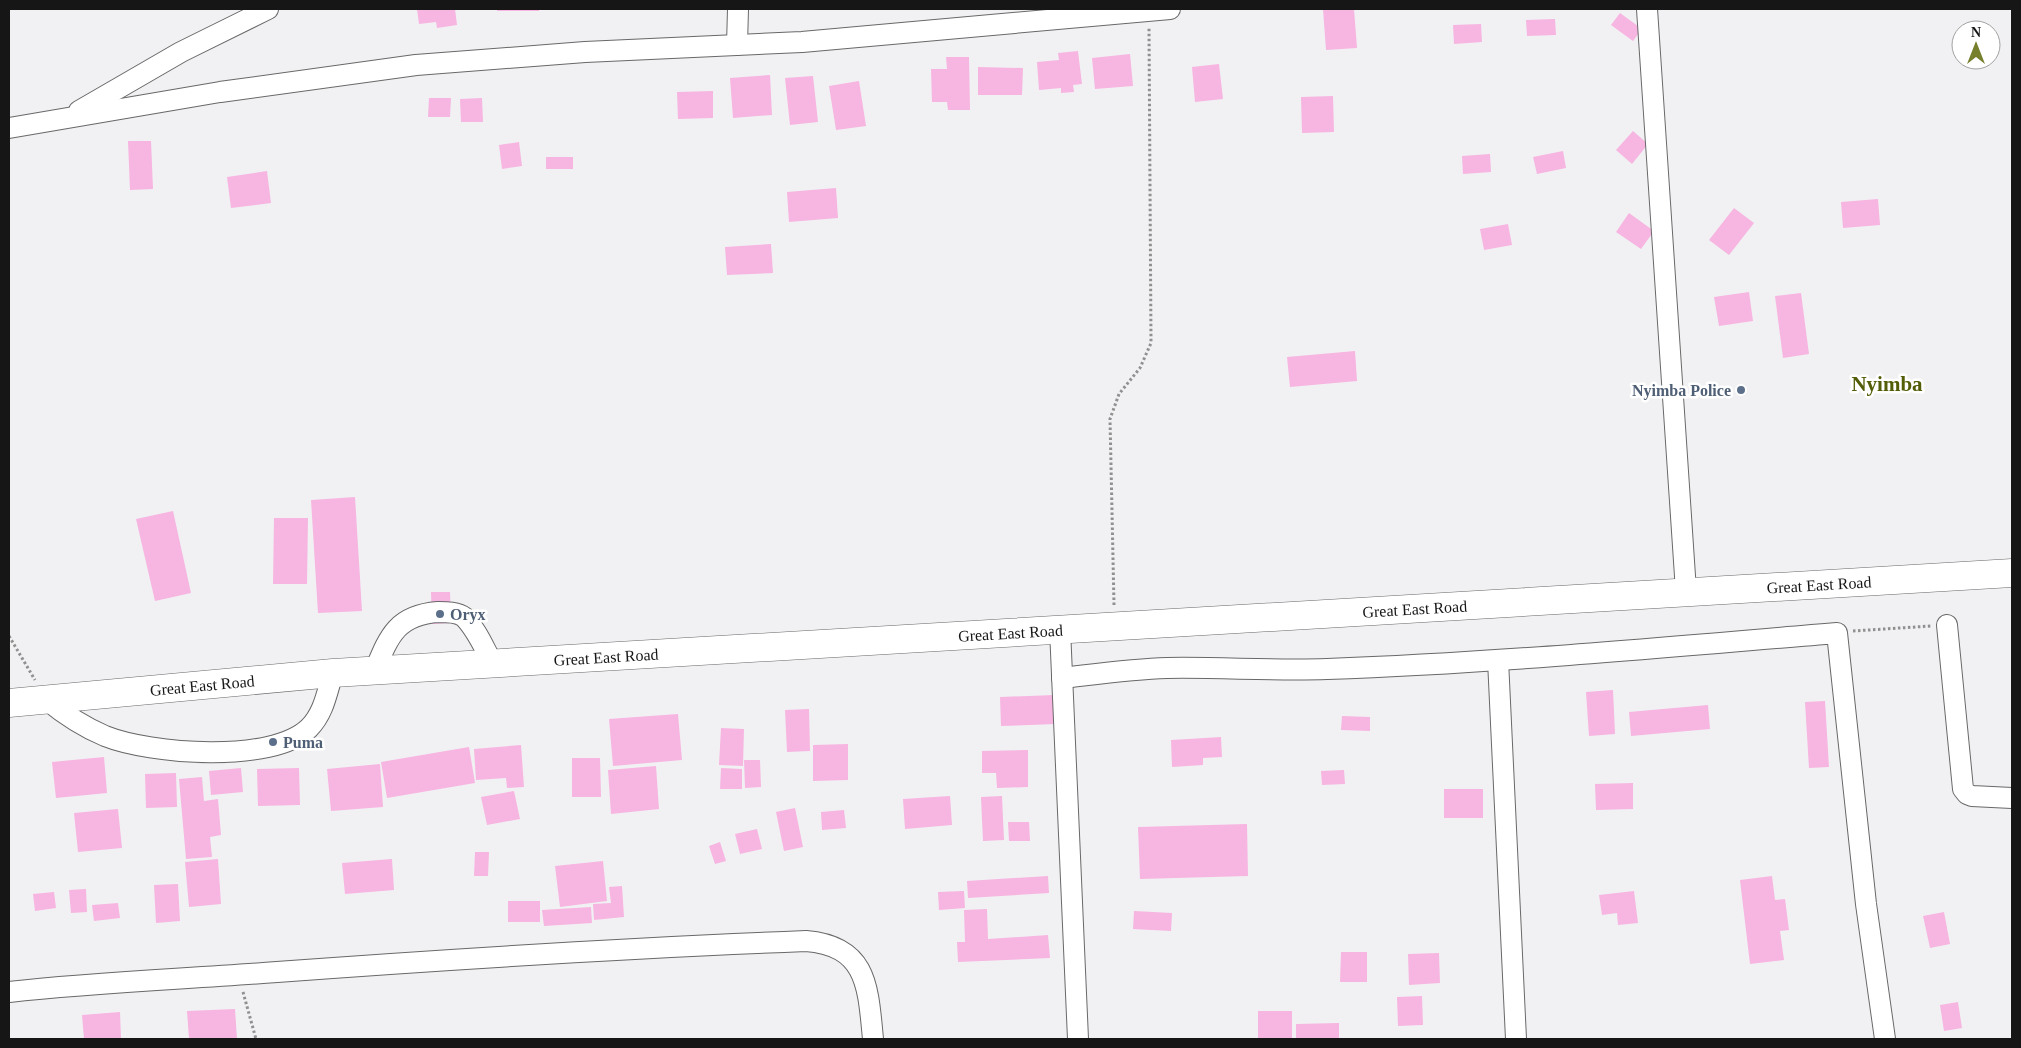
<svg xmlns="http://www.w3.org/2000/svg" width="2021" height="1048" font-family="'Times New Roman',serif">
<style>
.building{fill:#f7b5e1}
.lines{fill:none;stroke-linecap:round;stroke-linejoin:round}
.minor-casing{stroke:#686869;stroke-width:22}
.highway-casing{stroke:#686869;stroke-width:29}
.path{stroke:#909091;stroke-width:3;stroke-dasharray:2.5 2.5;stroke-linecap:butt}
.minor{stroke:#fff;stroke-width:20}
.highway{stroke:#fff;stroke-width:28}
.service-dot{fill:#5c6f8a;stroke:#fff;stroke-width:2}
.labels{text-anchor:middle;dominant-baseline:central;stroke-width:5;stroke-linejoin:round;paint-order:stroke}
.service-label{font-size:16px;font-weight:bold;fill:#4e5e75;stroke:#fff;text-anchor:start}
.street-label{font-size:16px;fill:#161616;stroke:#fff}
.district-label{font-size:21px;font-weight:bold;fill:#535c07;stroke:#fff}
</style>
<rect width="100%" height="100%" fill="#f1f1f3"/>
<!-- building -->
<g class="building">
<polygon points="417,9 455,9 457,25 437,28 436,22 419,24"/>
<rect x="497" y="9" width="42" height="2"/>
<polygon points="1323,9 1354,9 1357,48 1326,50"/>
<polygon points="1620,13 1642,29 1633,41 1611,25"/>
<polygon points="1555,19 1556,35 1527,36 1526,20"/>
<polygon points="1481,24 1482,42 1454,44 1453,25"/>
<polygon points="1078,51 1082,84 1073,85 1074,92 1061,93 1061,88 1039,90 1037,62 1059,60 1058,53"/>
<polygon points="1130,54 1133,86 1095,89 1092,58"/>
<polygon points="946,57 969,57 970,110 948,110 947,102 932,102 931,69 947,69"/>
<polygon points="1219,64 1223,99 1195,102 1192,67"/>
<polygon points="978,67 1023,68 1022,95 978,95"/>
<polygon points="770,75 772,115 733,118 730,78"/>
<polygon points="813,76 818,122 790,125 785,78"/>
<polygon points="859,81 866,126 836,130 829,86"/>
<polygon points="713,91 713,118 678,119 677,92"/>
<polygon points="1333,96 1334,132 1302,133 1301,97"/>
<polygon points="429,98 451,98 450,117 428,117"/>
<polygon points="482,98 483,122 461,122 460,99"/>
<polygon points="1633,131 1648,144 1632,164 1616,150"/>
<polygon points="128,141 151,141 153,189 130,190"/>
<polygon points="519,142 522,166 502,169 499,145"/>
<polygon points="1563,151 1566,168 1537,174 1533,157"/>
<polygon points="1490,154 1491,172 1463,174 1462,156"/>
<rect x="546" y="157" width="27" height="12"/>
<polygon points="267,171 271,203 231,208 227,177"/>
<polygon points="836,188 838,218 789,222 787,192"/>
<polygon points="1878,199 1880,225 1843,228 1841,202"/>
<polygon points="1734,208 1754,223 1729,255 1709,240"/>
<polygon points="1629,213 1654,231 1641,249 1616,232"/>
<polygon points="1508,224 1512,245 1484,250 1480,229"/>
<polygon points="771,244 773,273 727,275 725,247"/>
<polygon points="1749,292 1753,321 1719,326 1714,297"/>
<polygon points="1801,293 1809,354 1783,358 1775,296"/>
<polygon points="1355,351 1357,381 1290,387 1287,357"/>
<polygon points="355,497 362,611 318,613 311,500"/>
<polygon points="173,511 191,593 155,601 136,519"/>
<polygon points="274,518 308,518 307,584 273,584"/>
<polygon points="431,592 450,592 451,623 432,624"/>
<polygon points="1613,690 1615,734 1589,736 1586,692"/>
<polygon points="1054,695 1056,724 1001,726 1000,697"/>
<polygon points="1825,701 1829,767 1809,768 1805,702"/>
<polygon points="1708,705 1710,729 1631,736 1629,712"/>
<polygon points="809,709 810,751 787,752 785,710"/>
<polygon points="678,714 682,760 613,766 609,719"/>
<polygon points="1342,716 1370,717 1370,731 1341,730"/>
<polygon points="721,728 744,729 743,766 719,765"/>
<polygon points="1221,737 1222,757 1203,758 1203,765 1172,767 1171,740"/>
<polygon points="848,744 848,780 813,781 813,745"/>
<polygon points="521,745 524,787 507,788 506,778 476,780 474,749"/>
<polygon points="469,747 475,783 387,798 381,762"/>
<polygon points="1028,750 1028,787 997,788 996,773 982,773 982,751"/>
<polygon points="104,757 107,793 56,798 52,762"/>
<polygon points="572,758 600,758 601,797 572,797"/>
<polygon points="744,760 760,760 761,787 745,788"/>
<polygon points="380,764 383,807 331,811 327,769"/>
<polygon points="656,766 659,809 611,814 608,770"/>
<polygon points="241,768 243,792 211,795 209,771"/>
<polygon points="299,768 300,805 258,806 257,769"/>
<polygon points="721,768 742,769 742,789 720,789"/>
<polygon points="1344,770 1345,784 1322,785 1321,771"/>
<polygon points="176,773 177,807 146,808 145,774"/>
<polygon points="202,777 204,801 218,799 221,835 210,837 212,857 186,859 179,779"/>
<polygon points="1633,783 1633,809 1596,810 1595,784"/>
<rect x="1444" y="789" width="39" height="29"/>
<polygon points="514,791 520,819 487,825 481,797"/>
<polygon points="950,796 952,825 905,829 903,799"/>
<polygon points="1002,796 1004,840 983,841 981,797"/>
<polygon points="795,808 803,847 784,851 776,812"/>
<polygon points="118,809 122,848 78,852 74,813"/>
<polygon points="844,810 846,828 822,830 821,812"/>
<polygon points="1008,822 1029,822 1030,841 1009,841"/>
<polygon points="1247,824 1248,876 1140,879 1138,827"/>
<polygon points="757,829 762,849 740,854 735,834"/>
<polygon points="720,842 726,861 715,864 709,846"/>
<polygon points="475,852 489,852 488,876 474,876"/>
<polygon points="218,859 221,904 189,907 185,862"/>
<polygon points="392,859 394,890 345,894 342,863"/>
<polygon points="603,861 607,901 560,907 555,866"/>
<polygon points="1048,876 1049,893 968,898 967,881"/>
<polygon points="1772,876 1775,900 1785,899 1789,930 1780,931 1784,960 1750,964 1740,880"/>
<polygon points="178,884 180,921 156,923 154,885"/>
<polygon points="622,886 624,917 594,920 593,904 611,903 609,887"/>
<polygon points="86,889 87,912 71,913 69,890"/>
<polygon points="964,891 965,908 939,910 938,892"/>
<polygon points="1634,891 1638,923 1618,925 1617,913 1602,915 1599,895"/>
<polygon points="54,892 56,908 35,911 33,894"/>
<rect x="508" y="901" width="32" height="21"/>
<polygon points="118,903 120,918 94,921 92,905"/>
<polygon points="591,907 592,923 544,926 542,910"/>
<polygon points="987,909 988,939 1048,935 1050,958 958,962 957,942 965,942 964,910"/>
<polygon points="1134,911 1172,913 1171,931 1133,929"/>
<polygon points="1944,912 1950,944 1930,948 1923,916"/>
<polygon points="1341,952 1367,952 1367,982 1340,982"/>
<polygon points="1439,953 1440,983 1409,985 1408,954"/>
<polygon points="1422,996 1423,1025 1398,1026 1397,997"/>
<polygon points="1958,1002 1962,1028 1944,1031 1940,1005"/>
<polygon points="235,1009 237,1039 189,1039 187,1011"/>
<rect x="1258" y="1011" width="34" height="28"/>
<polygon points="120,1012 121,1039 84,1039 82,1015"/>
<polygon points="1339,1023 1339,1039 1296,1039 1296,1024"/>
</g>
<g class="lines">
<defs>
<g id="minor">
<polyline points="1647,9 1686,591"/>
<polyline points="737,45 738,9"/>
<polyline points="79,111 181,52 268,9"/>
<polyline points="9,128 220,92 416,65 585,52 802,42 1170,9"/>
<polyline points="1947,625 1963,789 1967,794 1972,796 2012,798"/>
<polyline points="1060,629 1078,1039"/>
<polyline points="1498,660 1516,1039"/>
<path d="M375,670c14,-34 22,-55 63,-58 8,0 20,0 26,5 13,13 20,31 29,47"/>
<path d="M1062,678c35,-4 70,-9 105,-10 53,-1 107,3 160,1 170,-6 340,-22 510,-36l29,271 19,135"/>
<path d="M47,700c18,15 37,27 58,36 45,18 167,28 204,-8 15,-15 18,-36 24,-55"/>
<path d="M9,992c89,-10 178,-13 268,-20 176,-13 352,-24 529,-31 62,5 62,47 67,98"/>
</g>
<g id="highway">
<path id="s1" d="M9,703l324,-30 1679,-100"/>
</g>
</defs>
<!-- minor casing -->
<use href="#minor" class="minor-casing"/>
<!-- highway casing -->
<use href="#highway" class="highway-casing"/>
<!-- path -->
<g class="path">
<polyline points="1114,605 1110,419 1119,394 1140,368 1151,343 1149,28"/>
<polyline points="1853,631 1931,626"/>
<polyline points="9,636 35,680"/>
<polyline points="243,992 256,1039"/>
</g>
<!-- minor -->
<use href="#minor" class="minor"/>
<!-- highway -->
<use href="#highway" class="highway"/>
</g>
<!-- markers -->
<g class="service-dot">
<circle cx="1741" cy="390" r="5"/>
<circle cx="440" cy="614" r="5"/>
<circle cx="273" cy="742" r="5"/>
</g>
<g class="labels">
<!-- service labels -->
<g class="service-label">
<text x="1731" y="390" text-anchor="end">Nyimba Police</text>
<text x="450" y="614">Oryx</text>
<text x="283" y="742">Puma</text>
</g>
<!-- street labels -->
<g class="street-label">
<text stroke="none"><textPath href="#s1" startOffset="1814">Great East Road</textPath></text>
<text stroke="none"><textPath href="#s1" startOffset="1409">Great East Road</textPath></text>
<text stroke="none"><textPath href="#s1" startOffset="1004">Great East Road</textPath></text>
<text stroke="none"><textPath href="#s1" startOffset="599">Great East Road</textPath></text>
<text stroke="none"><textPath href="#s1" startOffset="194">Great East Road</textPath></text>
</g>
<!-- district labels -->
<g class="district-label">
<text x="1887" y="384">Nyimba</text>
</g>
</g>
<!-- border -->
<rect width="2021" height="1048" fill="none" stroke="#161616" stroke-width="20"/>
<!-- north arrow -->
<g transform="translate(1976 45)"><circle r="24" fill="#ffffff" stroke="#a2a2a2"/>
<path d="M0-4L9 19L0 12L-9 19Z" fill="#757f2c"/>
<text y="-8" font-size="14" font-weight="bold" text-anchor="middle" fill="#161616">N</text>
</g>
</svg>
